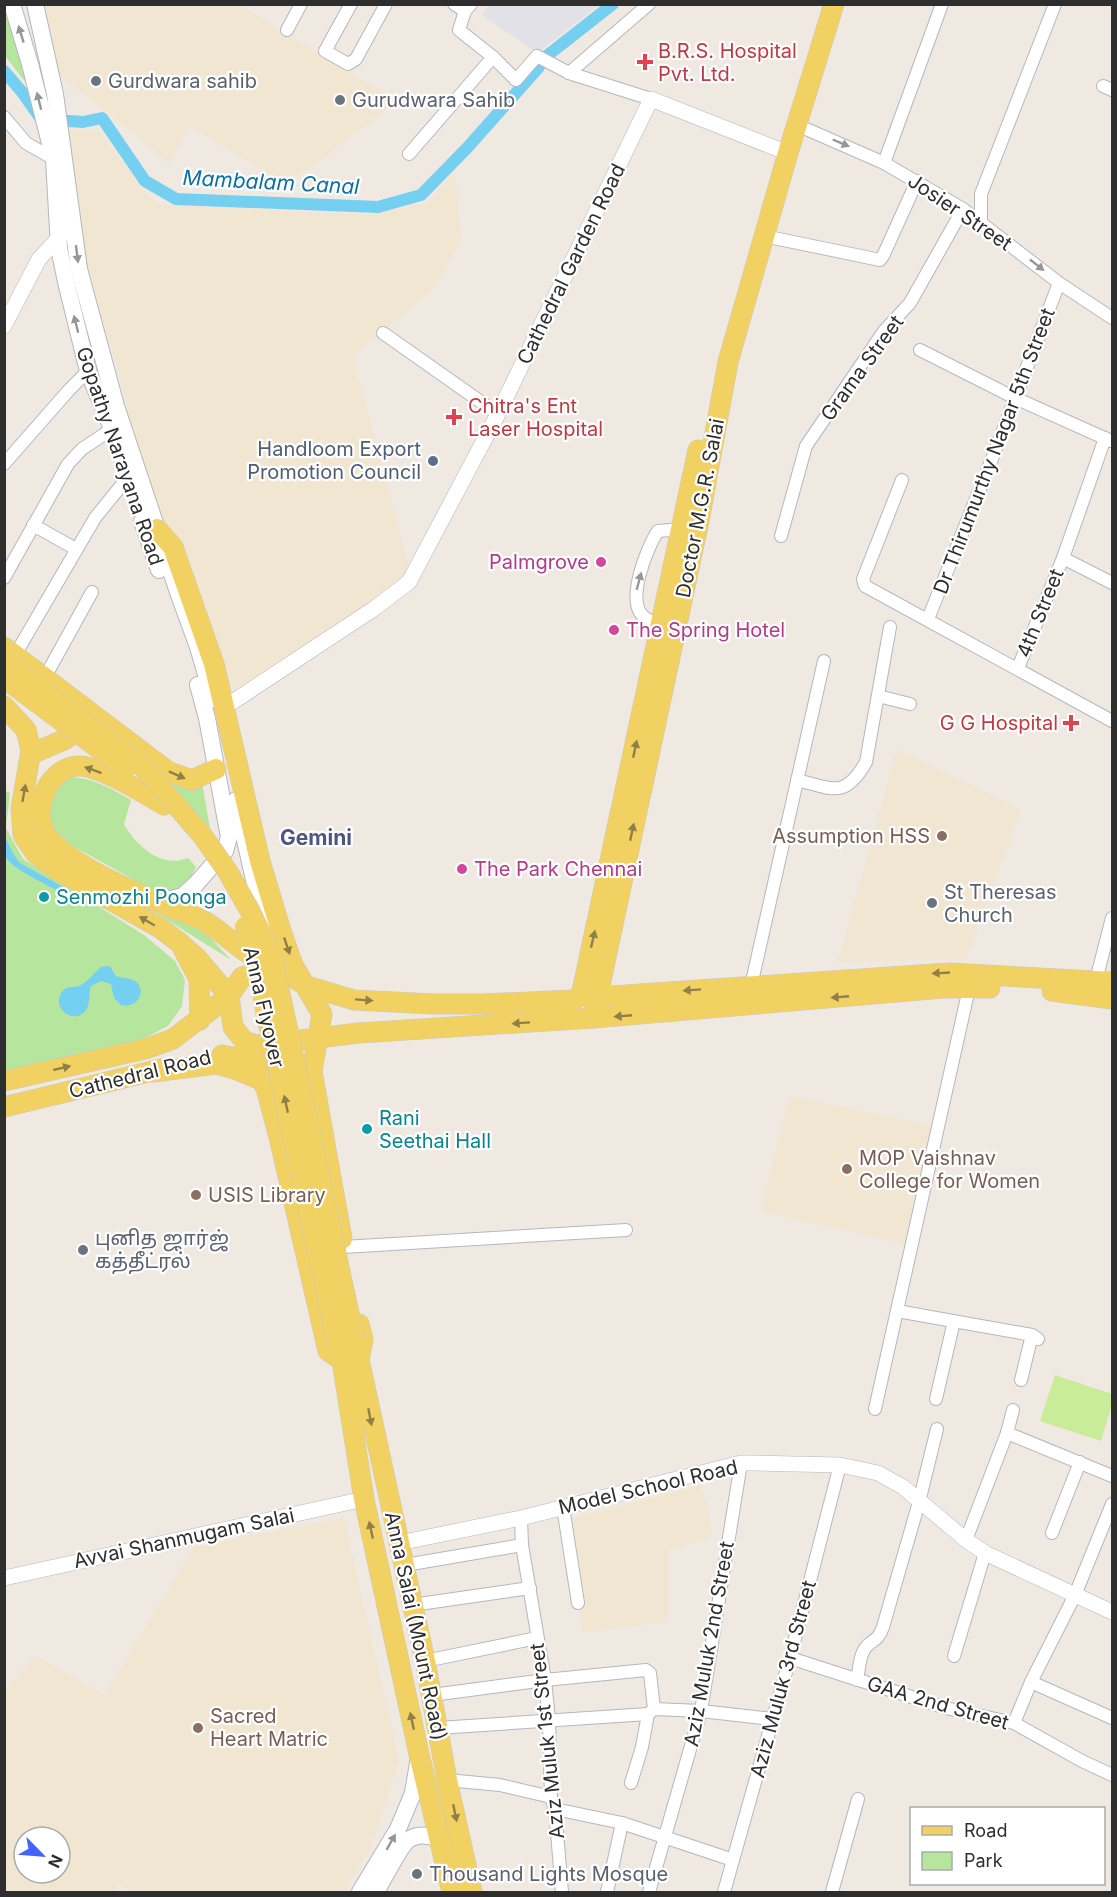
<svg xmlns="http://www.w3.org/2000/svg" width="1117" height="1897" font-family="Inter,'Noto Sans Tamil',sans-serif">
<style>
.industrial{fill:#e3e1e8}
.education{fill:#f0e6d1;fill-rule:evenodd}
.green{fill:#b6e59e}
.pitch{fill:#c9ec9a}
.water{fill:#75cff0}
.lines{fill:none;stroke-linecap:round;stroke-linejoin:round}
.canal{stroke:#75cff0;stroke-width:12}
.minor-casing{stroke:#b4b7c1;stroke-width:14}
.tertiary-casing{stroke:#b4b7c1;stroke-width:16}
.secondary-casing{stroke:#b4b7c1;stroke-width:18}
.primary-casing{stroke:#c9c9c9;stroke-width:21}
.minor{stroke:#fff;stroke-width:12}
.tertiary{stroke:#fff;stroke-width:15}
.secondary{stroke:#fff;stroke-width:16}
.primary{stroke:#f2d163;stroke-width:20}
.primary-bridge-casing{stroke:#c9c9c9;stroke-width:21;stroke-linecap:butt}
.primary-bridge{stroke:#f2d163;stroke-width:20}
.oneway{fill:#969696}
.oneway2{fill:#908048}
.health-dot{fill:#e0444e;stroke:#fff;stroke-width:2}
.worship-dot{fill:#6b7280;stroke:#fff;stroke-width:2}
.service-dot{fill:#5c6f8a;stroke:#fff;stroke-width:2}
.hotel-dot{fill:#d1479c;stroke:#fff;stroke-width:2}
.education-dot{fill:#8d6e63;stroke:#fff;stroke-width:2}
.culture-dot{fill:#0f9aa8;stroke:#fff;stroke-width:2}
.labels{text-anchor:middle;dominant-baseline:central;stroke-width:4.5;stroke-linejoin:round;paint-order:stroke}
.health-label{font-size:20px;fill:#be3a42;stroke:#fff;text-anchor:start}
.worship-label{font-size:20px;fill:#5b616d;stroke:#fff;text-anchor:start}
.street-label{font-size:20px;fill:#2e2e2e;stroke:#fff}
.service-label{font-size:20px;fill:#4e5e75;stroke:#fff;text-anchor:end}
.hotel-label{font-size:20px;fill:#b23c85;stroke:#fff;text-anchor:start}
.education-label{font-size:20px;fill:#785e54;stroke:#fff;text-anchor:start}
.culture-label{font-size:20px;fill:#0d838f;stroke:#fff;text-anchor:start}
.water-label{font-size:21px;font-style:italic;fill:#0d6fa3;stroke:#fff}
.neighbourhood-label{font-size:21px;font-weight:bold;fill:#4d5680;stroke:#fff}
</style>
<rect width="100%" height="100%" fill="#efe9e1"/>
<!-- industrial -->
<polygon class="industrial" points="490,5 599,5 537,53 481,14"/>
<!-- education -->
<g class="education">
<polygon points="44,5 239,5 397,101 308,170 283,182 190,127 169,163 52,68"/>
<polygon points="68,129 100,132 140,186 157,204 367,215 427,203 455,171 461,242 432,291 353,357 411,575 229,696 140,470 121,380 87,269"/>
<polygon points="897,750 1021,809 966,959 838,962"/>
<polygon points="790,1096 931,1126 905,1244 761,1211"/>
<polygon points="701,1485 713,1536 668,1551 668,1622 583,1632 567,1520"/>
<path d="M344,1518l55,243 -28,87 -28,44h-210l-13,-8 -5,8h-110v-202l31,-34 68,39 90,-148zM24,1837h36v36h-36z"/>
</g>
<!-- green -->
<g class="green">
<polygon points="4,5 31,89 5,56"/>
<path d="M69,777c25,1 41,11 62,23l-7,24c12,22 38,45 64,34l8,9 -13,25 -21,3 -106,-58c-15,-26 -9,-42 13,-60z"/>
<polygon points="161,779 202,782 212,840"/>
<polygon points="4,790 10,793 6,828 23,859 144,935 175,961 185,980 182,1006 168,1026 129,1046 5,1073"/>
<polygon points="152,906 194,920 231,960 239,965 153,911"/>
</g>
<!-- pitch -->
<polygon class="pitch" points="1055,1375 1112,1394 1112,1405 1101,1441 1040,1421"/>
<!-- water -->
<g class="water">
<path d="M5,837l9,18 6,8 45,25 -2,5c-12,-6 -53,-25 -58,-37 -2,-5 -1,-14 0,-19z"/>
<path d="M110,966l6,10c11,4 23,0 25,16 -2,10 -9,15 -20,13l-7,-7 -3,-14 -10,-3 -10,5c-3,8 0,17 -5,24 -11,16 -36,-2 -24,-18 4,-7 11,-4 17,-6 9,-4 15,-13 22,-19z"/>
</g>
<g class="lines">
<!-- canal -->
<g class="canal">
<polyline points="548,55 613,4"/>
<polyline points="4,71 22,92 41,119 83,122 102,118 145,181 176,199 378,207 421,195 467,148 539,67"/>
</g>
<defs>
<g id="minor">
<polyline points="351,4 325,51 348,64 356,59 386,4"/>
<polyline points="454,4 465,11"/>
<polyline points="287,30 301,4"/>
<polyline points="493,57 516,80 537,56 569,73 651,99"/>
<polyline points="569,73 649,4"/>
<polyline points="1103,86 1112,90"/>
<polyline points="4,117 26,143 54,159"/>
<polyline points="797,125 884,163 963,209 1059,283 1112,318"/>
<polyline points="409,154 493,57 459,30 465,11 471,4"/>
<polyline points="884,163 942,4"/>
<polyline points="981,222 981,194 1055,4"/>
<polyline points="764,236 880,260 883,256 917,181"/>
<polyline points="383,333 498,414"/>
<polyline points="920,350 1015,398 1111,441"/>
<polyline points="4,464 69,390 88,371"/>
<polyline points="902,480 863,579 865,586 1112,721"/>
<polyline points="33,525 76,549"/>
<polyline points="781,536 806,446 884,331 910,303 963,209"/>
<polyline points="1063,558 1112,583"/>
<polyline points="4,578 68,464 82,449 112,429"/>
<polyline points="928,619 992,459 1059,283"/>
<path d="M662,625c-5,-2 -14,-4 -18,-8 -19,-15 3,-70 14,-86l24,-2"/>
<polyline points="15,655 95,518 129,476"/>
<polyline points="1018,668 1063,558 1105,438"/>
<polyline points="45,677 92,592"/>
<polyline points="878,696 910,704"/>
<path d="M797,780c36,9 48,19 69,-18l24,-135"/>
<polyline points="1096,980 1112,918"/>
<polyline points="751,986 824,661"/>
<polyline points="343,1247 626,1230"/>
<polyline points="897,1311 1032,1335 1038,1339"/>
<polyline points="1021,1380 1032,1335"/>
<polyline points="936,1399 954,1321"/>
<polyline points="875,1409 970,984"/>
<polyline points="1007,1433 1013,1410"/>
<polyline points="563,1507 578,1603"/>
<polyline points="521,1518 522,1545 545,1680 549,1720 551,1797 555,1809 562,1892"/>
<polyline points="1052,1533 1080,1462"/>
<polyline points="966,1540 1007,1433 1112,1476"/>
<polyline points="405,1565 522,1545"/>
<polyline points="412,1605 530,1588"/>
<polyline points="954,1656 985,1553"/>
<polyline points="790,1658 946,1708 1014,1723 1082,1761 1112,1775"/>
<polyline points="425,1661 537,1638"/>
<path d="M857,1680c2,-9 2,-22 7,-30 6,-11 13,-6 19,-23l36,-125 18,-73"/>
<polyline points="1031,1682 1112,1718"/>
<polyline points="432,1695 545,1680 646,1670 650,1673 654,1709"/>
<polyline points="1014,1723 1031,1682 1075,1595 1112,1504"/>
<polyline points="438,1728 648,1714 654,1709 701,1711 772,1719"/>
<polyline points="447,1780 500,1785 551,1797"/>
<polyline points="631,1783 642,1747 648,1714"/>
<polyline points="555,1809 622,1823 733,1860"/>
<polyline points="607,1892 622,1823"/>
<polyline points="649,1892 701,1711 741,1463"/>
<polyline points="724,1892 790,1658 840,1465"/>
<polyline points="832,1892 858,1799"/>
</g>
<g id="tertiary">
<polyline points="4,326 39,259 65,231"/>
<polyline points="225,707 375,608 409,582 498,414 651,99 788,153"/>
<polyline points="399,1543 521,1518 741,1463 753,1463 840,1465 878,1473 903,1487 966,1540 985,1553 1112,1612"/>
<polyline points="4,1578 364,1499"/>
</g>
<g id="secondary">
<polyline points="12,4 30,64 54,159 59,248 66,282 88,371 115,436"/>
<polyline points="35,4 55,94 79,269 116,406 179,595 198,647 213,699"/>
<polyline points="142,521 159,570"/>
<polyline points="236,800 266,933"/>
<polyline points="159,902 183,896 196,884 225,851 229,837 207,718 198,685"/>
<polyline points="360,1892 398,1829 413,1793 419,1757"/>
<path d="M376,1892c6,-10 24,-46 32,-52 10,-7 21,-5 31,-1"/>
</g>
<g id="primary">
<polyline points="157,529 173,547 214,664 260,861 281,931 293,965 322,1014 312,1071 342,1239"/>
<polyline points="4,647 169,772 192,780 216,769"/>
<polyline points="4,706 26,730 31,750 21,809 23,835 35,853 54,868 160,928 180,943 199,979 200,1020"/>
<polyline points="31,754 66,739 88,722"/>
<path d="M164,805c-21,-12 -54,-33 -77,-38 -38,-9 -63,50 -34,76 26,25 73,45 107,60 13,6 29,10 42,17 14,7 27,20 40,29 7,6 16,9 24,13"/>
<polyline points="180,943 197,958 229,996 233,1027 245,1042 259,1045 359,1033 593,1018 943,988 990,988"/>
<polyline points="1052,991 1112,999"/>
<polyline points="581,996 698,450"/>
<polyline points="593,1018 699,521 728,362 788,153 834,4"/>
<polyline points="222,1055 254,1061 291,1060"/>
<polyline points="153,1072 216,1064 237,1070 261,1080 266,1088 279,1137 328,1351 340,1359"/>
<polyline points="4,1081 145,1049 173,1039 229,996 242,977 275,967 307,986 354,1000 433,1004 484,1004 573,1000 581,996 597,997 949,973 1112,982"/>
<polyline points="4,1107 165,1068"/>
<polyline points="338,1346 342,1361 364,1499 419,1754 452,1892"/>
<polyline points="356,1346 425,1661 447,1780 472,1892"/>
<polyline points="359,1359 363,1340 359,1324"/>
</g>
</defs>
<!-- minor casing -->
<use href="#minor" class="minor-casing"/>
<!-- tertiary casing -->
<use href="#tertiary" class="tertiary-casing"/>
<!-- secondary casing -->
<use href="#secondary" class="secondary-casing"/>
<!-- primary casing -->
<use href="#primary" class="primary-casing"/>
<!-- minor -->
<use href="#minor" class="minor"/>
<!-- tertiary -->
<use href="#tertiary" class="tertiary"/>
<!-- secondary -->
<use href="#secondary" class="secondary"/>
<!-- primary -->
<use href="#primary" class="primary"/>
<defs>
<g id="primary-bridge">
<polyline points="4,661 142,766 202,835 228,872 250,911 272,957 355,1341"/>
<polyline points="4,678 126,769"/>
<polyline points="245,927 258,963 266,1013 338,1346"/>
</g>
</defs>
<!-- primary-bridge casing -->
<use href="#primary-bridge" class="primary-bridge-casing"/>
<!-- primary-bridge -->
<use href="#primary-bridge" class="primary-bridge"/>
</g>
<!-- one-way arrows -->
<defs><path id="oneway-solid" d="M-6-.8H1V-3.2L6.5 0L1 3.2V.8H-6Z" transform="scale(1.5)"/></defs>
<g class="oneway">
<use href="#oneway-solid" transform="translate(21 34) rotate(-107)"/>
<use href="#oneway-solid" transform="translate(39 101) rotate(-104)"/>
<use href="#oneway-solid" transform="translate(841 143) rotate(23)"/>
<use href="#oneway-solid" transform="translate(77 254) rotate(83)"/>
<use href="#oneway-solid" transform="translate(1037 265) rotate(38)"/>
<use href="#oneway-solid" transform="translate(76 324) rotate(-104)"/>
<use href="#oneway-solid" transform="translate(639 581) rotate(-75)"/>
<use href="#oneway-solid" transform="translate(391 1842) rotate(-60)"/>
</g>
<g class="oneway2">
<use href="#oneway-solid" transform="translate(635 749) rotate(-78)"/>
<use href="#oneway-solid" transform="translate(93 770) rotate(-160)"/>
<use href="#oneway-solid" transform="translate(177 775) rotate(24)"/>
<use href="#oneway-solid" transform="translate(24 793) rotate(-80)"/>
<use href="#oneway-solid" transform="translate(632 832) rotate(-78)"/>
<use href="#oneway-solid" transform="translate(147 921) rotate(-150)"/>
<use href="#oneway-solid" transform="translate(593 939) rotate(-77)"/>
<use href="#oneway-solid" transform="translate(287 946) rotate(71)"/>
<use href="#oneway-solid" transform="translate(941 973) rotate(177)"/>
<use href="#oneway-solid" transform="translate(692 990) rotate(176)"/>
<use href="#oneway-solid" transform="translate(840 997) rotate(175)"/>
<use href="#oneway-solid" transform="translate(364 1000) rotate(4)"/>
<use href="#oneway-solid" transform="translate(623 1016) rotate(175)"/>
<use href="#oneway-solid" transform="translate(521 1023) rotate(176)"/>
<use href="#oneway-solid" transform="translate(62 1068) rotate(-13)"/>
<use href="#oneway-solid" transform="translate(286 1104) rotate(-102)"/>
<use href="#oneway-solid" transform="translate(370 1417) rotate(79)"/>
<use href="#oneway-solid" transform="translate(371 1530) rotate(-102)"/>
<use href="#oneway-solid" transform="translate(412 1721) rotate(-102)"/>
<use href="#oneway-solid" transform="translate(455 1813) rotate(78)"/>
</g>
<!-- markers -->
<g class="health-dot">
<path d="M642 53h6v6h6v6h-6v6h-6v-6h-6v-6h6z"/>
<path d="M451 408h6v6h6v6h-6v6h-6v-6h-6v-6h6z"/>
<path d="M1068 714h6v6h6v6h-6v6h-6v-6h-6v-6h6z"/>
</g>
<g class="worship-dot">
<circle cx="96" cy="81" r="6"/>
<circle cx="340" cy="100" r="6"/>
<circle cx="932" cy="903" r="6"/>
<circle cx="83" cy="1250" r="6"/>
<circle cx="417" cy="1874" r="6"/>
</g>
<circle class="service-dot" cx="433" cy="461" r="6"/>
<g class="hotel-dot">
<circle cx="601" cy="562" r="6"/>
<circle cx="614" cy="630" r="6"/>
<circle cx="462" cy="869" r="6"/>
</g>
<g class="education-dot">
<circle cx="942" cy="836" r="6"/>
<circle cx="847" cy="1169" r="6"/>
<circle cx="196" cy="1195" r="6"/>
<circle cx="198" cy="1728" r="6"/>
</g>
<g class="culture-dot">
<circle cx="44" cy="897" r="6"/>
<circle cx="367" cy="1129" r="6"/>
</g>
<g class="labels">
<!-- health labels -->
<g class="health-label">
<text x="658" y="51">B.R.S. Hospital<tspan x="658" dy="23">Pvt. Ltd.</tspan></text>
<text x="468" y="406">Chitra's Ent<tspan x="468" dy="23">Laser Hospital</tspan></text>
<text x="1058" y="723" text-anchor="end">G G Hospital</text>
</g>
<!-- worship labels -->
<g class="worship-label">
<text x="108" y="81">Gurdwara sahib</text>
<text x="352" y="100">Gurudwara Sahib</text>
<text x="944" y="892">St Theresas<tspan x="944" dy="23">Church</tspan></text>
<text x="95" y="1238">புனித ஜார்ஜ்<tspan x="95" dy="23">கத்தீட்ரல்</tspan></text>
<text x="429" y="1874">Thousand Lights Mosque</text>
</g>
<!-- street labels -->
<g class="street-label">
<text transform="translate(960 212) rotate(34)">Josier Street</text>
<text transform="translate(571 264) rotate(-64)">Cathedral Garden Road</text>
<text transform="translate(862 368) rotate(-54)">Grama Street</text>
<text transform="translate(994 451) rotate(-69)">Dr Thirumurthy Nagar 5th Street</text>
<text transform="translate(120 456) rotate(71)">Gopathy Narayana Road</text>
<text transform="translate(700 508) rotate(-79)">Doctor M.G.R. Salai</text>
<text transform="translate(1040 613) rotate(-68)">4th Street</text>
<text transform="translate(264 1007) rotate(77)">Anna Flyover</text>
<text transform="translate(140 1074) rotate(-14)">Cathedral Road</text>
<text transform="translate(648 1487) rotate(-13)">Model School Road</text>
<text transform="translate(184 1538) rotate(-12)">Avvai Shanmugam Salai</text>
<text transform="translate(416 1626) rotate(78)">Anna Salai (Mount Road)</text>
<text transform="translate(709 1644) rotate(-80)">Aziz Muluk 2nd Street</text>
<text transform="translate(783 1679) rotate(-75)">Aziz Muluk 3rd Street</text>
<text transform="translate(938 1703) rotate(16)">GAA 2nd Street</text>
<text transform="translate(547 1741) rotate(-96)">Aziz Muluk 1st Street</text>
</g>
<!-- service labels -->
<g class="service-label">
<text x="421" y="449">Handloom Export<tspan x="421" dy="23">Promotion Council</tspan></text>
</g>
<!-- hotel labels -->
<g class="hotel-label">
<text x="589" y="562" text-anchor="end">Palmgrove</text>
<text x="626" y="630">The Spring Hotel</text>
<text x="474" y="869">The Park Chennai</text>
</g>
<!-- education labels -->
<g class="education-label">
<text x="930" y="836" text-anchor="end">Assumption HSS</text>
<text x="859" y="1158">MOP Vaishnav<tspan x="859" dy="23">College for Women</tspan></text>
<text x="208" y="1195">USIS Library</text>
<text x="210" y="1716">Sacred<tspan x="210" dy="23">Heart Matric</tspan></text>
</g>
<!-- culture labels -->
<g class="culture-label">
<text x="56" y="897">Senmozhi Poonga</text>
<text x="379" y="1118">Rani<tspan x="379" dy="23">Seethai Hall</tspan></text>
</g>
<!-- water labels -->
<g class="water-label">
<text transform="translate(271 182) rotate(3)">Mambalam Canal</text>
</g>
<!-- neighbourhood labels -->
<g class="neighbourhood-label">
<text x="316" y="837">Gemini</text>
</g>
</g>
<!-- border -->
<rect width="1117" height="1897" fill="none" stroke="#2e2e2e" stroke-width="12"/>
<!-- legend -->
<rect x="910" y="1807" width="195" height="78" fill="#ffffff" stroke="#ababab" stroke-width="1.5"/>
<rect x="922" y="1826" width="30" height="9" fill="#f2d163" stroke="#ababab" stroke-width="1.5"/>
<text x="964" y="1837" font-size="18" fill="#2e2e2e">Road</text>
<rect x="922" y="1852" width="30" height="18" fill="#b6e59e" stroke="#ababab" stroke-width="1.5"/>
<text x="964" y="1867" font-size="18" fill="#2e2e2e">Park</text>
<!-- north arrow -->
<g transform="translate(42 1855) rotate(115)"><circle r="28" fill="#ffffff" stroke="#ababab" stroke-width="1.5"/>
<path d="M0-4.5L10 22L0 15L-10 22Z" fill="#4264fb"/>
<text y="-9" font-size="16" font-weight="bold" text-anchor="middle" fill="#2e2e2e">N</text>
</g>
</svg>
